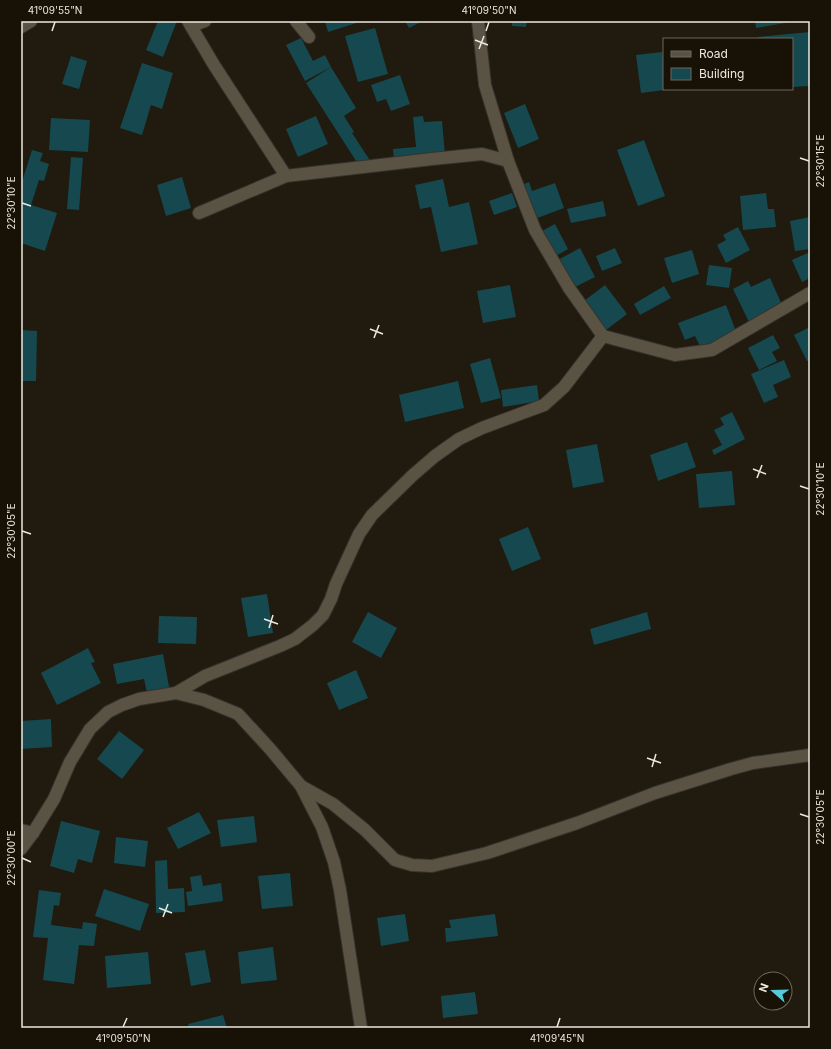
<svg xmlns="http://www.w3.org/2000/svg" width="831" height="1049" font-family="Inter,sans-serif">
<style>
.building{fill:#15494f}
.lines{fill:none;stroke-linecap:round;stroke-linejoin:round}
.minor-casing{stroke:#37322d;stroke-width:14}
.minor{stroke:#5a5344;stroke-width:12}
.ticks{fill:none;stroke:#ede8e0;stroke-width:1.5}
.neatline{fill:none;stroke:#ede8e0;stroke-width:1.5}
.ticks-label{font-size:10px;text-anchor:middle;fill:#ede8e0}
</style>
<rect width="100%" height="100%" fill="#211a0e"/>
<!-- building -->
<g class="building">
<polygon points="158,21 177,21 163,57 146,50"/>
<polygon points="325,21 363,21 328,32"/>
<polygon points="405,21 423,21 409,28"/>
<polygon points="512,21 527,21 526,27 512,26"/>
<polygon points="755,21 791,21 791,22 756,28"/>
<polygon points="375,28 388,74 358,82 345,36"/>
<polygon points="810,32 810,86 792,87 792,39 759,39 758,37"/>
<polygon points="301,38 313,61 325,55 331,67 305,81 286,45"/>
<polygon points="662,52 664,66 664,90 641,93 636,55"/>
<polygon points="71,56 87,61 79,89 62,84"/>
<polygon points="142,63 173,73 162,109 151,105 142,135 120,128"/>
<polygon points="331,67 356,108 344,116 354,132 352,133 371,162 358,164 306,83"/>
<polygon points="400,75 410,104 391,111 386,99 377,102 371,85"/>
<polygon points="525,104 539,139 518,148 504,113"/>
<polygon points="316,116 328,144 298,157 286,129"/>
<polygon points="423,116 424,122 442,121 445,155 394,160 393,149 416,147 413,117"/>
<polygon points="51,118 90,120 88,152 49,150"/>
<polygon points="644,140 665,196 638,206 617,150"/>
<polygon points="32,150 43,153 40,161 49,164 44,181 39,180 31,205 57,213 45,251 21,243 21,185"/>
<polygon points="71,157 83,158 79,210 67,209"/>
<polygon points="182,177 191,208 166,216 157,185"/>
<polygon points="443,179 449,207 469,202 478,244 441,252 431,207 420,209 415,185"/>
<polygon points="529,182 532,191 555,183 564,208 532,220 519,186"/>
<polygon points="512,193 517,207 494,215 489,201"/>
<polygon points="766,193 768,209 774,209 776,227 743,230 740,196"/>
<polygon points="603,201 606,216 571,223 567,209"/>
<polygon points="810,217 810,249 795,251 790,221"/>
<polygon points="555,224 568,249 554,257 540,232"/>
<polygon points="738,227 750,250 726,263 717,245 726,240 723,235"/>
<polygon points="580,248 595,277 571,289 556,261"/>
<polygon points="615,248 622,263 602,271 596,256"/>
<polygon points="692,250 699,274 672,283 664,258"/>
<polygon points="810,252 810,278 802,282 792,260"/>
<polygon points="709,265 732,268 729,288 706,285"/>
<polygon points="770,278 783,307 749,322 733,289 748,281 751,287"/>
<polygon points="510,285 516,317 483,323 477,291"/>
<polygon points="605,285 627,314 606,330 584,301"/>
<polygon points="664,286 671,298 640,315 634,304"/>
<polygon points="726,305 737,334 701,348 695,336 685,340 678,323"/>
<polygon points="810,327 810,360 807,361 794,335"/>
<polygon points="21,330 37,331 36,381 21,381"/>
<polygon points="773,335 780,348 772,352 777,361 759,370 748,348"/>
<polygon points="490,358 501,398 481,403 470,364"/>
<polygon points="784,360 791,377 773,385 778,397 764,403 751,374"/>
<polygon points="458,381 464,408 405,422 399,395"/>
<polygon points="537,385 539,401 503,407 501,390"/>
<polygon points="732,412 745,439 714,455 712,450 722,445 714,430 724,425 720,418"/>
<polygon points="687,442 696,467 658,481 650,455"/>
<polygon points="597,444 604,482 573,488 566,450"/>
<polygon points="732,471 735,505 699,508 696,474"/>
<polygon points="528,527 541,559 512,571 499,539"/>
<polygon points="267,594 273,633 248,637 241,598"/>
<polygon points="368,612 397,628 381,658 352,642"/>
<polygon points="647,612 651,629 594,645 590,629"/>
<polygon points="159,616 197,617 196,644 158,643"/>
<polygon points="88,648 95,662 91,663 101,683 57,705 41,673"/>
<polygon points="163,654 170,692 148,697 144,679 117,684 113,664"/>
<polygon points="356,670 368,698 339,710 327,683"/>
<polygon points="51,719 52,747 21,749 21,721"/>
<polygon points="119,731 144,750 122,779 97,759"/>
<polygon points="199,812 211,833 178,849 167,828"/>
<polygon points="254,816 257,842 221,847 217,820"/>
<polygon points="61,821 100,831 92,863 78,859 74,873 50,866"/>
<polygon points="116,837 148,841 145,867 114,863"/>
<polygon points="167,860 168,889 184,888 185,912 156,913 155,861"/>
<polygon points="290,873 293,906 262,909 258,876"/>
<polygon points="201,875 203,886 221,883 223,901 188,906 186,892 192,891 190,877"/>
<polygon points="104,889 149,904 140,931 95,916"/>
<polygon points="39,890 61,893 59,906 54,905 51,925 82,929 83,922 97,924 94,946 79,945 74,984 43,980 48,938 33,937"/>
<polygon points="405,914 409,941 381,946 377,918"/>
<polygon points="495,914 498,936 446,942 445,928 451,928 449,920"/>
<polygon points="273,947 277,980 241,984 238,952"/>
<polygon points="205,950 211,982 191,986 185,953"/>
<polygon points="148,952 151,984 107,988 105,956"/>
<polygon points="475,992 478,1014 443,1018 441,996"/>
<polygon points="223,1015 227,1028 189,1028 188,1024"/>
</g>
<g class="lines">
<defs>
<g id="minor">
<polyline points="188,21 214,65 286,176"/>
<polyline points="296,21 309,37"/>
<polyline points="191,26 205,21"/>
<polyline points="21,27 31,21"/>
<polyline points="199,213 286,176 432,159 482,154 508,161"/>
<polyline points="603,336 675,355 712,350 810,293"/>
<polyline points="176,693 204,700 238,714 271,750 301,786 322,827 334,862 340,890 361,1028"/>
<polyline points="301,786 333,804 365,830 395,860 412,865 432,866 487,853 577,823 655,793 731,769 753,763 810,755"/>
<polyline points="21,830 33,833"/>
<polyline points="21,849 33,833 54,799 70,762 90,729 108,712 122,705 139,699 176,693 205,676 280,646 295,639 313,625 323,615 331,599 336,584 359,534 372,515 413,475 435,456 459,439 482,428 544,405 564,387 603,336 569,288 535,230 508,161 485,85 478,21"/>
</g>
</defs>
<!-- minor casing -->
<use href="#minor" class="minor-casing"/>
<!-- minor -->
<use href="#minor" class="minor"/>
</g>
<!-- ticks -->
<path class="ticks" d="M52,31l3,-9M486,31l3,-9M475,40l13,5M479,49l5,-13M800,158l9,3M22,203l9,3M370,329l13,5M374,338l5,-13M753,469l13,5M757,478l5,-13M800,486l9,3M22,531l9,3M264,619l14,5M269,628l4,-13M647,758l14,5M652,767l4,-13M800,814l9,3M22,858l9,4M159,908l13,5M163,917l5,-13M123,1027l4,-9M557,1027l3,-9"/>
<!-- border -->
<rect width="831" height="1049" fill="none" stroke="#171106" stroke-width="44"/>
<!-- legend -->
<rect x="663" y="38" width="130" height="52" fill="#171106" stroke="#6d675d"/>
<rect x="671" y="51" width="20" height="6" fill="#5a5344" stroke="#6d675d"/>
<text x="699" y="58" font-size="12" fill="#ede8e0">Road</text>
<rect x="671" y="68" width="20" height="12" fill="#15494f" stroke="#6d675d"/>
<text x="699" y="78" font-size="12" fill="#ede8e0">Building</text>
<!-- north arrow -->
<g transform="translate(773 991) rotate(290)"><circle r="19" fill="#171106" stroke="#6d675d"/>
<path d="M0-3L7 15L0 10L-7 15Z" fill="#53cbda"/>
<text y="-6" font-size="11" font-weight="bold" text-anchor="middle" fill="#ede8e0">N</text>
</g>
<rect x="22" y="22" width="787" height="1005" class="neatline"/>
<g class="ticks-label">
<text x="55" y="14">41°09'55"N</text>
<text x="489" y="14">41°09'50"N</text>
<text transform="translate(820 161) rotate(-90)" y="4">22°30'15"E</text>
<text transform="translate(11 203) rotate(-90)" y="4">22°30'10"E</text>
<text transform="translate(820 489) rotate(-90)" y="4">22°30'10"E</text>
<text transform="translate(11 531) rotate(-90)" y="4">22°30'05"E</text>
<text transform="translate(820 817) rotate(-90)" y="4">22°30'05"E</text>
<text transform="translate(11 858) rotate(-90)" y="4">22°30'00"E</text>
<text x="123" y="1042">41°09'50"N</text>
<text x="557" y="1042">41°09'45"N</text>
</g>
</svg>
